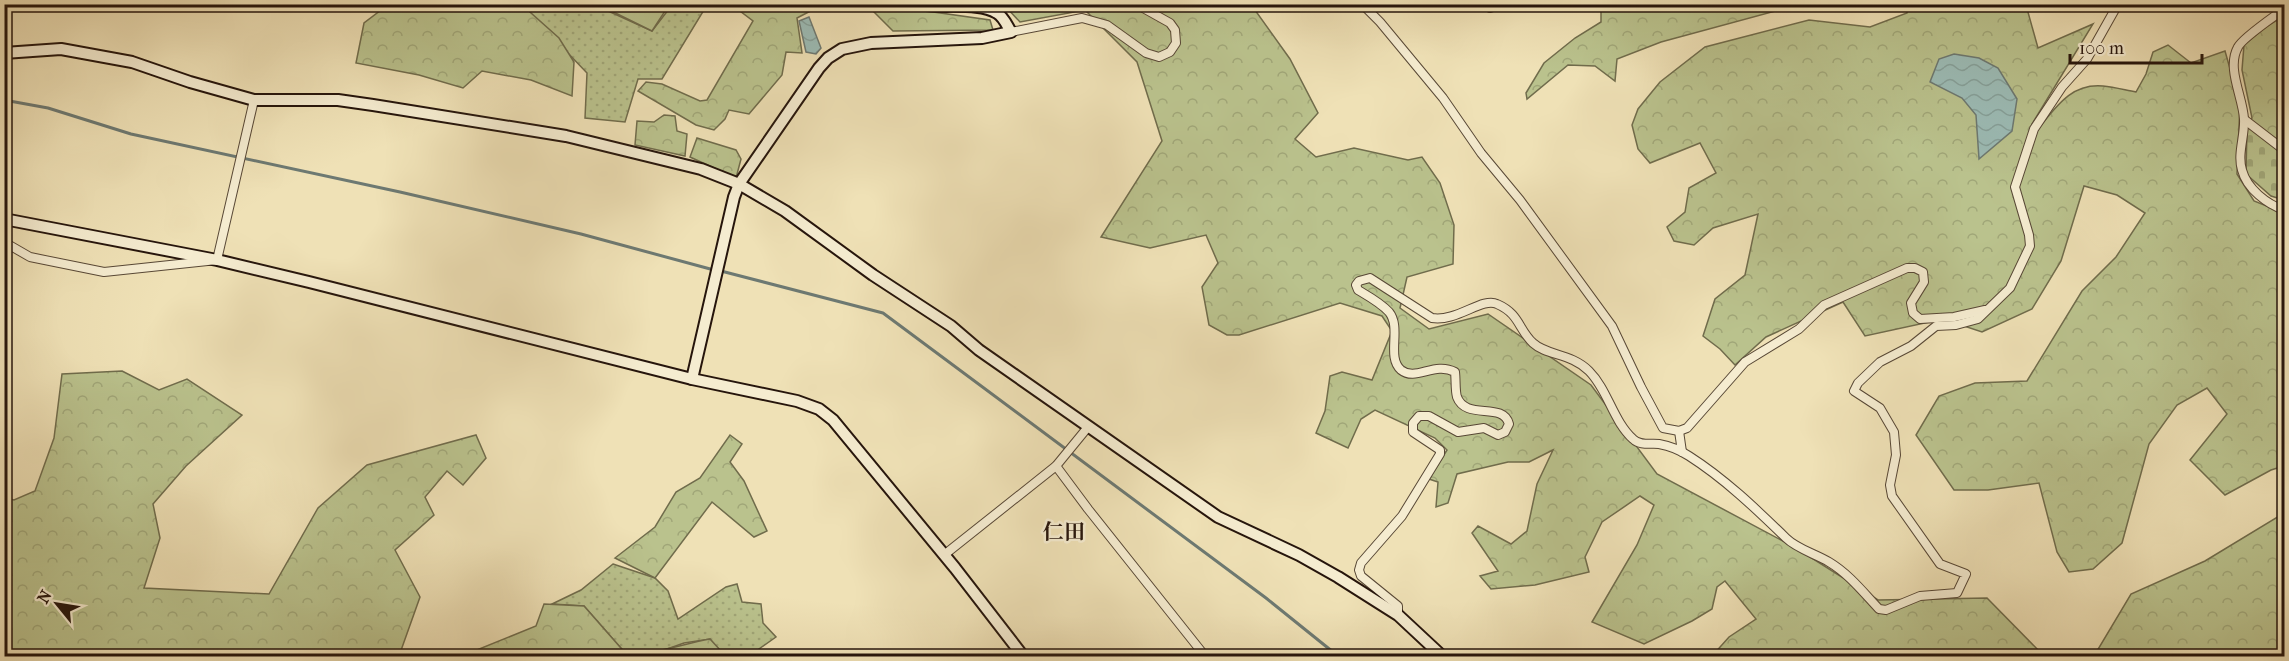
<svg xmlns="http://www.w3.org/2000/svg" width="2289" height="661" font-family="'IM FELL French Canon','Noto Serif JP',serif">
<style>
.grass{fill:url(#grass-dots);stroke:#706c4c;stroke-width:1.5}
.forest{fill:url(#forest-crowns);stroke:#706c4c;stroke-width:1.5}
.cemetery{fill:url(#cemetery-stones);stroke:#706c4c;stroke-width:1.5}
.pitch{fill:#bac28d;stroke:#706c4c;stroke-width:1.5}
.water{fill:url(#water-waves);stroke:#6d7972;stroke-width:1.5}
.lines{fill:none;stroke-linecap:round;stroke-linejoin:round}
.stream{stroke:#6d7972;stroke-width:3}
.street-casing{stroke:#584836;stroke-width:10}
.secondary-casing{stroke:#26150c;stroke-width:14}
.street{stroke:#f5ecd0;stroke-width:8}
.secondary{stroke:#f5ecd0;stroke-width:10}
.labels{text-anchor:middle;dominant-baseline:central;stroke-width:5;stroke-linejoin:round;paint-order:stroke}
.quarter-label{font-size:21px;font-weight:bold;fill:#26150c;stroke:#f5ecd0}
</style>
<defs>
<pattern id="grass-dots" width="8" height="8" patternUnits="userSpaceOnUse" patternTransform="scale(1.5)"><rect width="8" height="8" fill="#bac28d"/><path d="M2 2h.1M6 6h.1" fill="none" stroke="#a0a678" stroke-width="1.8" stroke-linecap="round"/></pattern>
<pattern id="forest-crowns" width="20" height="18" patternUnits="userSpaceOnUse" patternTransform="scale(1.5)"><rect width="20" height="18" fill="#bac28d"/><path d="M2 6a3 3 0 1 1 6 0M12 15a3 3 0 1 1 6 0" fill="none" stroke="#a0a678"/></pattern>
<pattern id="cemetery-stones" width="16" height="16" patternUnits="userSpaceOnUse" patternTransform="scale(1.5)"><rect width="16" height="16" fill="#bac28d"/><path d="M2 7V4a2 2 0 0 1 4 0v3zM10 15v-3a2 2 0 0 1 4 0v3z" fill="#a0a678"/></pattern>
<pattern id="water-waves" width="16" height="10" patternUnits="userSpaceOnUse" patternTransform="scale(1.5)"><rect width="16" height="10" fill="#9cbcb6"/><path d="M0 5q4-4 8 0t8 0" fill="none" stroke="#86a19b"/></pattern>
</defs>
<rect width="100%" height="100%" fill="#efe1b6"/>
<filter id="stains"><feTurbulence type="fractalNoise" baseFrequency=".00333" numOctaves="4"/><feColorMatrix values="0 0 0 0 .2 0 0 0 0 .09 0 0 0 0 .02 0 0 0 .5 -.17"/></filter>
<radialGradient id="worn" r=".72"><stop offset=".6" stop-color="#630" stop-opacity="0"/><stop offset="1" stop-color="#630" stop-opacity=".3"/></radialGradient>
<!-- grass -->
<g class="grass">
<polygon points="522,5 595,5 652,31 672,5 707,5 662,79 638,79 625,122 585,118 587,73"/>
<polygon points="613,564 655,578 668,591 678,619 726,587 737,584 742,602 761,604 763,623 776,637 749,656 725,656 710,639 684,643 653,654 627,655 584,606 552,604 581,590"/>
</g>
<!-- forest -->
<g class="forest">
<polygon points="389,4 522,5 559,38 574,62 572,96 531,80 482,71 463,88 419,75 356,63 364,23"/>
<polygon points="732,5 822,5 797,18 802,53 786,52 782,75 749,114 729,110 725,119 714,130 696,125 638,91 646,82 662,84 700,101 707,100 753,21"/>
<polygon points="867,5 896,5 898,7 990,20 993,30 893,31"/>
<polygon points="1004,5 1248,5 1255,10 1290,59 1318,113 1295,139 1316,157 1354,148 1408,160 1422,157 1440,183 1454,225 1453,264 1407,277 1400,308 1429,329 1488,314 1591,385 1657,474 1796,548 1878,600 1987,598 2044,656 1712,656 1729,637 1756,619 1725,581 1717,587 1712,609 1692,621 1644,644 1592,622 1637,545 1654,505 1640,496 1602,522 1585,557 1589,572 1535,585 1491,589 1480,576 1498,571 1472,533 1478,526 1511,544 1527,531 1537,484 1553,450 1529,462 1508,462 1457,474 1448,503 1436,507 1438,482 1429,479 1447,450 1435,438 1375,410 1361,419 1348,448 1316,433 1325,411 1330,376 1342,372 1372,380 1392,331 1382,316 1340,303 1239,335 1227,335 1209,325 1202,287 1218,263 1206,235 1150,248 1101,237 1162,141 1137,62 1085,10 1020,22"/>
<polygon points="1601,5 1601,4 1789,5 1783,9 1661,42 1617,59 1615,81 1595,66 1568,65 1527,99 1526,93 1544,63 1575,38 1601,22"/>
<path d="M1908,5h118l12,43 55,-24 -61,100 6,5c18,-22 33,-46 65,-43 11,1 22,4 33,6l10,-18 7,-22 15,-7 23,18 34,-12 15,53 -3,70 17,27 30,12v253l-13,4 -46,25 -35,-35 37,-46 -20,-26 -30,17 -28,39 -27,99 -29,26 -24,3 -12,-20 -18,-69 -51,7h-34l-38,-55 23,-39 36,-13 52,-2 55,-90 34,-34 29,-44 -28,-18 -33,-9 -23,75 -29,48 -50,23 -39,-13 -78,17 -22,-34 -77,35 -31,28 -15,-16 -17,-13 12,-37 30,-24 13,-61 -45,14 -19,17 -20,-4 -7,-14 18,-15 4,-24 27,-15 -16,-30 -50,20 -12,-14 -6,-24 6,-16 22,-27 45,-35 104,-27 61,7 37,-14z"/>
<polygon points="2284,16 2284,146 2247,127 2252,118 2242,70 2244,45 2267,26"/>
<polygon points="664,115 675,116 677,131 687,134 685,156 635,145 637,121 654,122"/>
<polygon points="697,138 736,150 741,159 736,178 690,157"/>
<polygon points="122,371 159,390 187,379 242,415 186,466 153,504 160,538 144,588 269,594 318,508 367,465 476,435 486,458 463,485 447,471 425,497 434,515 395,550 420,597 399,656 5,656 5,498 14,500 35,491 54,438 62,374"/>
<polygon points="730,435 742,444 730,462 744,481 767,531 754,537 712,502 655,578 615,558 655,527 676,492 700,478"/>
<polygon points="2284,513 2284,656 2094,656 2131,594 2205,561"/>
<path d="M544,604l40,2 43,49c29,-1 55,-11 83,-16l11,12 1,5h-260l74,-30z"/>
</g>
<!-- cemetery -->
<polygon class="cemetery" points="2247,127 2284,146 2284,200 2271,196 2246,174"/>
<!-- pitch -->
<polygon class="pitch" points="599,5 669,5 652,31"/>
<!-- water -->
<g class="water">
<polygon points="809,17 821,48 816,54 806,52 799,21"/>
<polygon points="1954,54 1979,58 1998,68 2017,99 2012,131 1979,159 1976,115 1962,98 1930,82 1939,59"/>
</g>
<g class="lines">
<!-- stream -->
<g class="stream">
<polyline points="4,100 48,108 131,134 400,192 581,234 714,270"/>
<polyline points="721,271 883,313 1266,598 1338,656"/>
</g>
<defs>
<g id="street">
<polyline points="1362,4 1380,22 1443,98 1481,153 1520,200 1612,326 1641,387 1663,428 1679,431 1687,428 1745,362 1799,329 1824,305 1907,268 1915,268 1923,272 1924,282 1911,303 1913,313 1920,319 1954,317 1985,310"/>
<polyline points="1482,4 1490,8 1502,4"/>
<path d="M2284,9c-9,7 -42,29 -46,38 -12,21 5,50 6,72 1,17 -7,35 -2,51 5,19 25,34 42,40"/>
<polyline points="1011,32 1082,18 1107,25 1146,53 1159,57 1170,52 1176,43 1175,30 1170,23 1136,4"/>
<polyline points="2245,120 2284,150"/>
<polyline points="4,242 30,257 104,272 217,260 254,100"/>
<polyline points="1679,431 1682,452"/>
<polyline points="1056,466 1088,509 1205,656"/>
<polyline points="944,555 1056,466 1088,427"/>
<path d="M1398,615v-9l-37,-30 -2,-6 2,-7 41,-47 38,-62v-4l-27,-18v-9l6,-7h10l29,16 26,-4 14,7 7,-3 4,-8c-6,-23 -43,-3 -52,-27 -2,-7 -1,-17 -2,-25 -21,-11 -39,10 -54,-2 -15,-13 1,-42 -12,-58 -8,-9 -21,-16 -31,-22l-2,-5 3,-4 11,-3 62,40c25,4 50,-21 65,-14 23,10 21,25 36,39 14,13 38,10 56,28 19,19 24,50 44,68 7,7 18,4 26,5 11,2 21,6 30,12 36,23 66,52 97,82 11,11 30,16 43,24 20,12 34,30 50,47l7,1 34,-14 37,-3 9,-19 -26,-10 -48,-68 -2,-11 6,-30 -2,-23 -14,-24 -26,-17 4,-8 22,-21 31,-16 25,-20 20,-1 22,-6 32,-31 20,-42 -1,-11 -14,-48 19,-58 28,-42 25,-28 31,-55"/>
</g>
<g id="secondary">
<polyline points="4,53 61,49 132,62 190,82 254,100 338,100 373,105 566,136 701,169 739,184 785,211 873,275 951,326 979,350 1218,517 1299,555 1338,577 1398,615 1442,656"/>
<polyline points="4,219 217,260 309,282 692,379 797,401 819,409 833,420 955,568 1023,656"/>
<path d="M692,379l42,-182 5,-13 80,-116 9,-10 14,-9 29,-6 111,-5 29,-6c-4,-6 -7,-15 -14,-19 -18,-12 -57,-4 -79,-9"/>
</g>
</defs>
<!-- street casing -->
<use href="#street" class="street-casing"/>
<!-- secondary casing -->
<use href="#secondary" class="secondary-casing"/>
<!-- street -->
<use href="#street" class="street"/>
<!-- secondary -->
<use href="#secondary" class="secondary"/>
</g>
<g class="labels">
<!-- quarter labels -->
<g class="quarter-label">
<text x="1064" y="532">仁田</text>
</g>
</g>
<!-- margin -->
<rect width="2289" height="661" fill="none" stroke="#efe1b6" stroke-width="24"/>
<rect x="6" y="6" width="2277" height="649" fill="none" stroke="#26150c" stroke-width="3"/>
<rect x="12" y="12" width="2265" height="637" fill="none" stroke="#26150c" stroke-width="1.5"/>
<!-- north arrow -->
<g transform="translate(57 604) rotate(300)" stroke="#f5ecd0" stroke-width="4.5" paint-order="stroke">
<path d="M0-4.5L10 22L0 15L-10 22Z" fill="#26150c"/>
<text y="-9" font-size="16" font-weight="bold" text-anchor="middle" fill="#26150c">N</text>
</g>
<!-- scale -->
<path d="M2070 54v9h132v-9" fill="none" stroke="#26150c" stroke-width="3"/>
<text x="2079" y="54" font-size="18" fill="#26150c" stroke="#f5ecd0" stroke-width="4.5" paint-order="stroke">100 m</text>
<rect width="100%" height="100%" filter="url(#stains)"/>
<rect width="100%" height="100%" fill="url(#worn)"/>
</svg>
